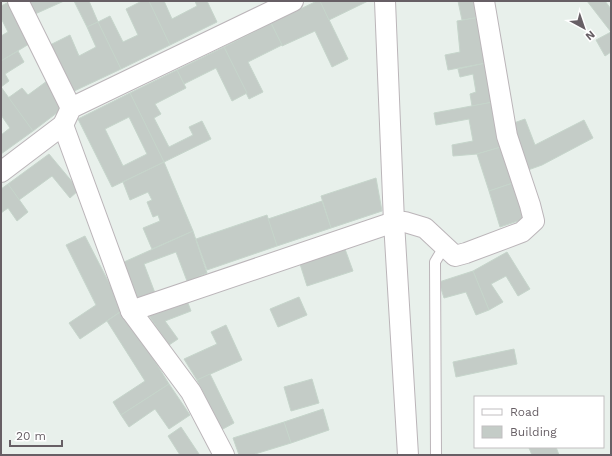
<svg xmlns="http://www.w3.org/2000/svg" width="612" height="456" font-family="'Work Sans',sans-serif">
<style>
.building{fill:#c4ccc7;stroke:#c6d5cb;fill-rule:evenodd}
.lines{fill:none;stroke-linecap:round;stroke-linejoin:round}
.service-casing{stroke:#bbb5b9;stroke-width:12}
.minor-casing{stroke:#bbb5b9;stroke-width:22}
.service{stroke:#fff;stroke-width:10}
.minor{stroke:#fff;stroke-width:20}
</style>
<rect width="100%" height="100%" fill="#e8f0eb"/>
<!-- building -->
<g class="building">
<polygon points="29,1 64,1 35,14"/>
<polygon points="74,1 89,1 98,22 87,27"/>
<polygon points="142,1 149,1 170,45 121,69 98,22 110,16 123,42 138,35 126,9"/>
<polygon points="149,1 164,1 172,19 197,6 195,1 207,1 217,22 170,45"/>
<polygon points="317,1 320,1 348,59 332,67 315,31 282,46 271,23"/>
<polygon points="320,1 368,1 329,20"/>
<polygon points="458,1 478,1 481,17 462,20"/>
<polygon points="587,1 605,1 611,9 611,32"/>
<polygon points="9,2 29,44 1,61 1,36 8,32 1,18 1,6"/>
<polygon points="481,17 486,63 448,70 445,55 460,52 457,21"/>
<polygon points="98,22 121,69 70,93 48,46 70,35 79,56 96,47 87,27"/>
<polygon points="271,23 282,45 248,62 263,92 249,99 224,47"/>
<polygon points="611,32 611,52 605,56 596,40"/>
<polygon points="224,47 247,93 232,101 216,68 184,84 177,70"/>
<polygon points="18,51 24,62 5,74 9,81 1,87 1,61"/>
<polygon points="486,63 493,102 472,106 470,94 476,92 473,74 460,77 458,69"/>
<polygon points="177,70 186,88 155,104 161,114 154,118 169,147 193,135 189,127 202,121 211,139 164,162 130,93"/>
<polygon points="47,81 62,109 33,131 8,98 22,88 28,95"/>
<polygon points="1,87 33,131 1,154 1,135 10,128 1,115"/>
<path d="M130,93l34,69 -52,25 -34,-68zM129,117l18,37 -24,12 -18,-37z"/>
<polygon points="493,102 501,147 477,154 453,156 452,145 473,141 469,119 436,125 434,113"/>
<polygon points="525,119 535,145 584,120 593,138 542,165 528,170 511,124"/>
<polygon points="501,147 513,183 489,191 477,154"/>
<polygon points="49,154 79,190 70,198 52,176 19,200 8,184"/>
<polygon points="164,162 193,231 152,249 143,228 160,221 158,215 153,217 147,202 152,200 148,192 130,200 123,182"/>
<polygon points="376,178 382,211 331,228 321,196"/>
<polygon points="513,183 524,219 500,227 489,191"/>
<polygon points="8,184 28,212 17,221 8,208 1,213 1,189"/>
<polygon points="322,201 331,228 277,246 268,219"/>
<polygon points="267,215 277,246 207,270 196,239"/>
<polygon points="193,231 207,273 187,281 176,252 144,264 155,293 137,300 124,262"/>
<polygon points="85,236 123,310 80,339 69,323 96,305 66,245"/>
<polygon points="345,249 353,271 307,286 300,264"/>
<polygon points="507,252 530,289 518,296 506,276 491,284 503,302 489,310 473,271"/>
<polygon points="473,271 489,310 476,315 466,292 444,298 439,282"/>
<polygon points="299,297 307,315 278,327 270,309"/>
<polygon points="186,298 191,311 165,321 178,339 169,345 147,313"/>
<polygon points="123,310 169,384 121,415 113,402 145,381 107,321"/>
<polygon points="226,325 242,360 197,380 184,359 217,344 211,332"/>
<polygon points="514,349 517,364 456,377 453,362"/>
<polygon points="210,374 234,423 221,430 197,380"/>
<polygon points="312,379 319,403 291,411 284,387"/>
<polygon points="169,384 190,415 169,429 155,409 129,427 121,415"/>
<polygon points="323,409 329,430 291,443 284,422"/>
<polygon points="284,422 291,443 255,454 256,455 239,455 233,438"/>
<polygon points="181,427 199,454 198,455 180,455 168,436"/>
<polygon points="532,447 556,447 559,455 532,455 529,448"/>
</g>
<g class="lines">
<defs>
<polyline id="service" points="436,455 435,262 444,247"/>
<g id="minor">
<polyline points="18,1 71,108"/>
<polyline points="385,1 394,222 408,455"/>
<polyline points="63,125 131,311 191,392 224,455"/>
<polyline points="1,172 63,125 71,108 293,1"/>
<polyline points="131,311 394,222 405,222 425,228 455,256 466,253 522,232 534,221 530,205 507,136 484,1"/>
</g>
</defs>
<!-- service casing -->
<use href="#service" class="service-casing"/>
<!-- minor casing -->
<use href="#minor" class="minor-casing"/>
<!-- service -->
<use href="#service" class="service"/>
<!-- minor -->
<use href="#minor" class="minor"/>
</g>
<!-- border -->
<rect width="612" height="456" fill="none" stroke="#675f65" stroke-width="4"/>
<!-- legend -->
<rect x="474" y="396" width="130" height="52" fill="#ffffff" stroke="#c2bfc1"/>
<rect x="482" y="409" width="20" height="6" fill="#ffffff" stroke="#c2bfc1"/>
<text x="510" y="416" font-size="12" fill="#675f65">Road</text>
<rect x="482" y="426" width="20" height="12" fill="#c4ccc7" stroke="#c2bfc1"/>
<text x="510" y="436" font-size="12" fill="#675f65">Building</text>
<!-- north arrow -->
<g transform="translate(584 28) rotate(140)" stroke="#ffffff" stroke-width="3" paint-order="stroke">
<path d="M0-3L7 15L0 10L-7 15Z" fill="#675f65"/>
<text y="-6" font-size="11" font-weight="bold" text-anchor="middle" fill="#675f65">N</text>
</g>
<!-- scale -->
<path d="M10 440v6h52v-6" fill="none" stroke="#675f65" stroke-width="2"/>
<text x="16" y="440" font-size="12" fill="#675f65" stroke="#ffffff" stroke-width="3" paint-order="stroke">20 m</text>
</svg>
